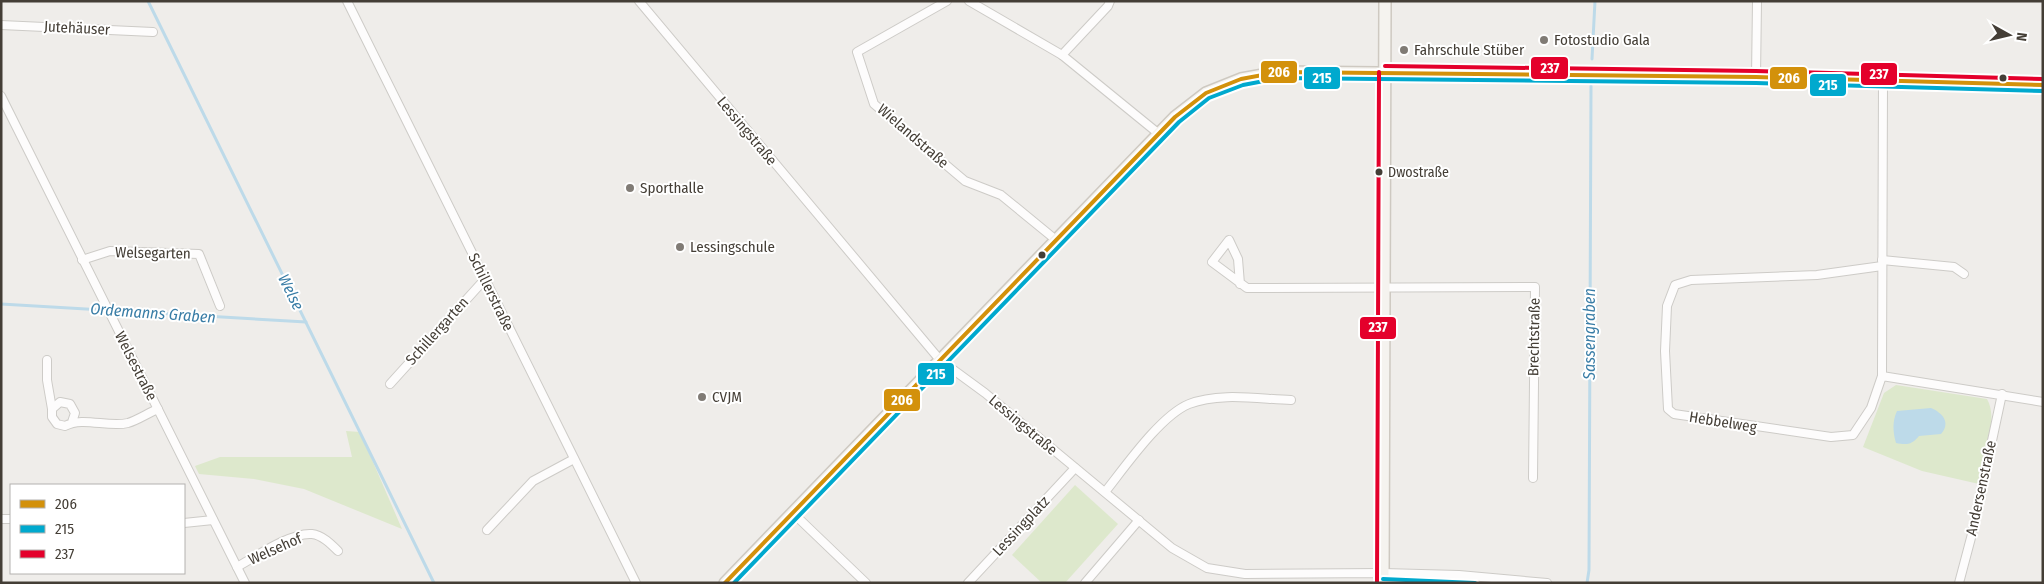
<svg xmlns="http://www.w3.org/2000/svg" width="2044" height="584" font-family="'Fira Sans Condensed',sans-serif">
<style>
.green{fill:#dde8cc}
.water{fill:#bddae9}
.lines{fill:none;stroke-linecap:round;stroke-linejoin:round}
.stream{stroke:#bddae9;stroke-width:3}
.street-casing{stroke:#cdcbc7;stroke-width:10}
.secondary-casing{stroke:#cec9c1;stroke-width:14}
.street{stroke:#fdfcfc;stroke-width:8}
.secondary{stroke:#f5f3ef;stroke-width:11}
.bus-1-casing{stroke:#fff;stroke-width:8}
.bus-2-casing{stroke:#fff;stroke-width:8}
.bus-3-casing{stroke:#fff;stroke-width:8}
.bus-1{stroke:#d3910b;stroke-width:4}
.bus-2{stroke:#00a9ce;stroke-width:4}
.bus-3{stroke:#e4002b;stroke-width:4}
.poi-dot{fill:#807b75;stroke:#fff;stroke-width:2}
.bus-dot{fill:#443e36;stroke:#fff;stroke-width:2}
.labels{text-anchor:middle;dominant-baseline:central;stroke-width:4;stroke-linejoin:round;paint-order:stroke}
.bus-label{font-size:14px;fill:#443e36;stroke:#fff;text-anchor:start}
.street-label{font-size:15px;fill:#443e36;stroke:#fff}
.poi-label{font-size:15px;fill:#443e36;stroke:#fff;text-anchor:start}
.water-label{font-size:16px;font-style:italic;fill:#397da6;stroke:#fff}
.line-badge{stroke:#fff;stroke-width:2}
.badge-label{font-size:14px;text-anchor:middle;font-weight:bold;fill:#fff}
</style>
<rect width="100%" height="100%" fill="#efedea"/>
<!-- green -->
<g class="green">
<path d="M1896,385l91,14c12,20 -3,63 -8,85l-57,-13 -59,-24 21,-54z"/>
<polygon points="346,431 360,432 402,529 304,489 254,479 199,474 195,466 220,457 352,457"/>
<polygon points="1075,485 1118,524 1065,583 1042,583 1012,555"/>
</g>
<!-- water -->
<path class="water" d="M1931,408c12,5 20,15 10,26l-22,2c-7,9 -13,9 -23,7 -3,-11 -4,-21 1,-32z"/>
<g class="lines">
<!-- stream -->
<g class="stream">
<polyline points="148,1 434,583"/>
<polyline points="1592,59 1595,1"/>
<polyline points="1,304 306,322"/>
<polyline points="1587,583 1589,570 1591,86"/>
</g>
<defs>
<g id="street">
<polyline points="347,1 636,583"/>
<polyline points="639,1 940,360 985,393 1172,548 1207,568 1245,574 1383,573 1459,575 1547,583"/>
<polyline points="947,1 857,52 874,104 965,181 1001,195 1056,240"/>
<polyline points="969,1 1062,55 1159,134"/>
<polyline points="1,25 153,32"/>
<polyline points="1062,55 1108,6 1110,1"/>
<polyline points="1756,77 1757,1"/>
<polyline points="1,96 245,583"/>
<polyline points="82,260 110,251 199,254 220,306"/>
<polyline points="1882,260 1954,267 1964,274"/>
<polyline points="1882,266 1817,275 1691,280 1675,285 1667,306 1665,351 1668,409 1674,414 1831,437 1853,435 1871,408 1882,376 2043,402"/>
<polyline points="1240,284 1238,259 1229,240 1212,262 1247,288 1535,287 1533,478"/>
<polyline points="47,360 47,380 52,409"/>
<polyline points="1882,376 1883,81"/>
<polyline points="390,384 485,279"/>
<path d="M72,422l3,-9 -5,-9 -10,-2 -8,7v8l5,7 8,2c18,-10 43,2 63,-3 10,-3 20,-10 30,-14"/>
<path d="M1105,492c20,-25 55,-76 84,-88 30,-12 70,-5 102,-4"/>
<polyline points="793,513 866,583"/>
<polyline points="1,519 11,519"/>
<polyline points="184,523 213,520"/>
<polyline points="487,530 533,481 574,459"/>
<path d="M237,567c18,-10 54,-35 75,-33 10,1 19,10 26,17"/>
<polyline points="968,583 1075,468"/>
<polyline points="1085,583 1139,520"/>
<polyline points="1959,583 1972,534 2002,394"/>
</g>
<g id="secondary">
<polyline points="725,583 1175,117 1206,93 1241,79 1279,72 1756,77 2043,85"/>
<polyline points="1383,583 1385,1"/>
</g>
</defs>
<!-- street casing -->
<use href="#street" class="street-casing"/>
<!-- secondary casing -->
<use href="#secondary" class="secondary-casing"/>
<!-- street -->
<use href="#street" class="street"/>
<!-- secondary -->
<use href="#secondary" class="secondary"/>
<defs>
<polyline id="bus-1" points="725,583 1175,117 1206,93 1241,79 1279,72 1756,77 2043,85"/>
<g id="bus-2">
<polyline points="1383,579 1475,583"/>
<polyline points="734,583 1179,122 1209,98 1243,85 1280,78 1756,83 2043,91"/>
</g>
<g id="bus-3">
<polyline points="1385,66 1756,71 2043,79"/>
<polyline points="1377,583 1379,72"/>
</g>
</defs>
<!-- bus-1 casing -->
<use href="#bus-1" class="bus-1-casing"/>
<!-- bus-2 casing -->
<use href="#bus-2" class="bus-2-casing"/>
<!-- bus-3 casing -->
<use href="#bus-3" class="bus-3-casing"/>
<!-- bus-1 -->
<use href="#bus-1" class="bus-1"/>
<!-- bus-2 -->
<use href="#bus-2" class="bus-2"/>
<!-- bus-3 -->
<use href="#bus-3" class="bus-3"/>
</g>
<!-- markers -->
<g class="poi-dot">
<circle cx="1544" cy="40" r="5"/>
<circle cx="1404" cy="50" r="5"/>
<circle cx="630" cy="188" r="5"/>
<circle cx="680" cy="247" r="5"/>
<circle cx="702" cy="397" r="5"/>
</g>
<g class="bus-dot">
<circle cx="2003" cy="78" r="4.5"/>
<circle cx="1379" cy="172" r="4.5"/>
<circle cx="1042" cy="255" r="4.5"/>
</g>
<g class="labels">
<!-- bus labels -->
<g class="bus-label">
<text x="1388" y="172">Dwostraße</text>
</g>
<!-- street labels -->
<g class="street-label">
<text transform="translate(77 28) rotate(3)">Jutehäuser</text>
<text transform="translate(747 131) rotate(50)">Lessingstraße</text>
<text transform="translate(913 136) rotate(41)">Wielandstraße</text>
<text transform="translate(153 253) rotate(1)">Welsegarten</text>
<text transform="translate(491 292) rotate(64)">Schillerstraße</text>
<text transform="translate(437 331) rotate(-48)">Schillergarten</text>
<text transform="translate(1534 337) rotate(-89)">Brechtstraße</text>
<text transform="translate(136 366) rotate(63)">Welsestraße</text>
<text transform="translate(1723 422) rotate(9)">Hebbelweg</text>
<text transform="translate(1023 425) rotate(40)">Lessingstraße</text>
<text transform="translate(1981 488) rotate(-78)">Andersenstraße</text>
<text transform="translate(1021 526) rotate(-47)">Lessingplatz</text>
<text transform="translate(275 549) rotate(-24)">Welsehof</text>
</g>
<!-- poi labels -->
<g class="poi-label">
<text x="1554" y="40">Fotostudio Gala</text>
<text x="1414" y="50">Fahrschule Stüber</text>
<text x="640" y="188">Sporthalle</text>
<text x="690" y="247">Lessingschule</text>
<text x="712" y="397">CVJM</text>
</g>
<!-- water labels -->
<g class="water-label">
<text transform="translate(291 292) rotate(64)">Welse</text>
<text transform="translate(153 313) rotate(4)">Ordemanns Graben</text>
<text transform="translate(1589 334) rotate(-90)">Sassengraben</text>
</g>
</g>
<g class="line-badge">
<rect x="1530" y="56" width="39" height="24" rx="5" fill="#e4002b"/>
<rect x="1260" y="60" width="38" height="24" rx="5" fill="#d3910b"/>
<rect x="1860" y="62" width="38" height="24" rx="5" fill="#e4002b"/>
<rect x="1769" y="66" width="39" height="24" rx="5" fill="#d3910b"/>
<rect x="1303" y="66" width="38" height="24" rx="5" fill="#00a9ce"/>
<rect x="1809" y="73" width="38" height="24" rx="5" fill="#00a9ce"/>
<rect x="1359" y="316" width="38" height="24" rx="5" fill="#e4002b"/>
<rect x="917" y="362" width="38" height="24" rx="5" fill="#00a9ce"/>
<rect x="883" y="388" width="38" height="24" rx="5" fill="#d3910b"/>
</g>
<g class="badge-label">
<text x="1550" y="73">237</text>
<text x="1279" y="77">206</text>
<text x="1879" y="79">237</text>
<text x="1789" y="83">206</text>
<text x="1322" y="83">215</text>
<text x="1828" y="90">215</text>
<text x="1378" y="332">237</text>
<text x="936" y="379">215</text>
<text x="902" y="405">206</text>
</g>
<!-- border -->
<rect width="2044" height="584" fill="none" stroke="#443e36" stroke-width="5"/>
<!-- legend -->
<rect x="10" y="484" width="175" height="90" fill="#ffffff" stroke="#b4b2af"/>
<rect x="20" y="500" width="25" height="8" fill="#d3910b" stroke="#b4b2af"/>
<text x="55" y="509" font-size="15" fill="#443e36">206</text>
<rect x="20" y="525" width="25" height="8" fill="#00a9ce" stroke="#b4b2af"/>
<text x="55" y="534" font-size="15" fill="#443e36">215</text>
<rect x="20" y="550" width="25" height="8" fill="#e4002b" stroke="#b4b2af"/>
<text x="55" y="559" font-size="15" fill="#443e36">237</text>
<!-- north arrow -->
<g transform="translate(2009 35) rotate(98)" stroke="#ffffff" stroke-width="4" paint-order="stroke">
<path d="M0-4L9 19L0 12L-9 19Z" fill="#443e36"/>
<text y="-8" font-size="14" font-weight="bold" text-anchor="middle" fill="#443e36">N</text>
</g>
</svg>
